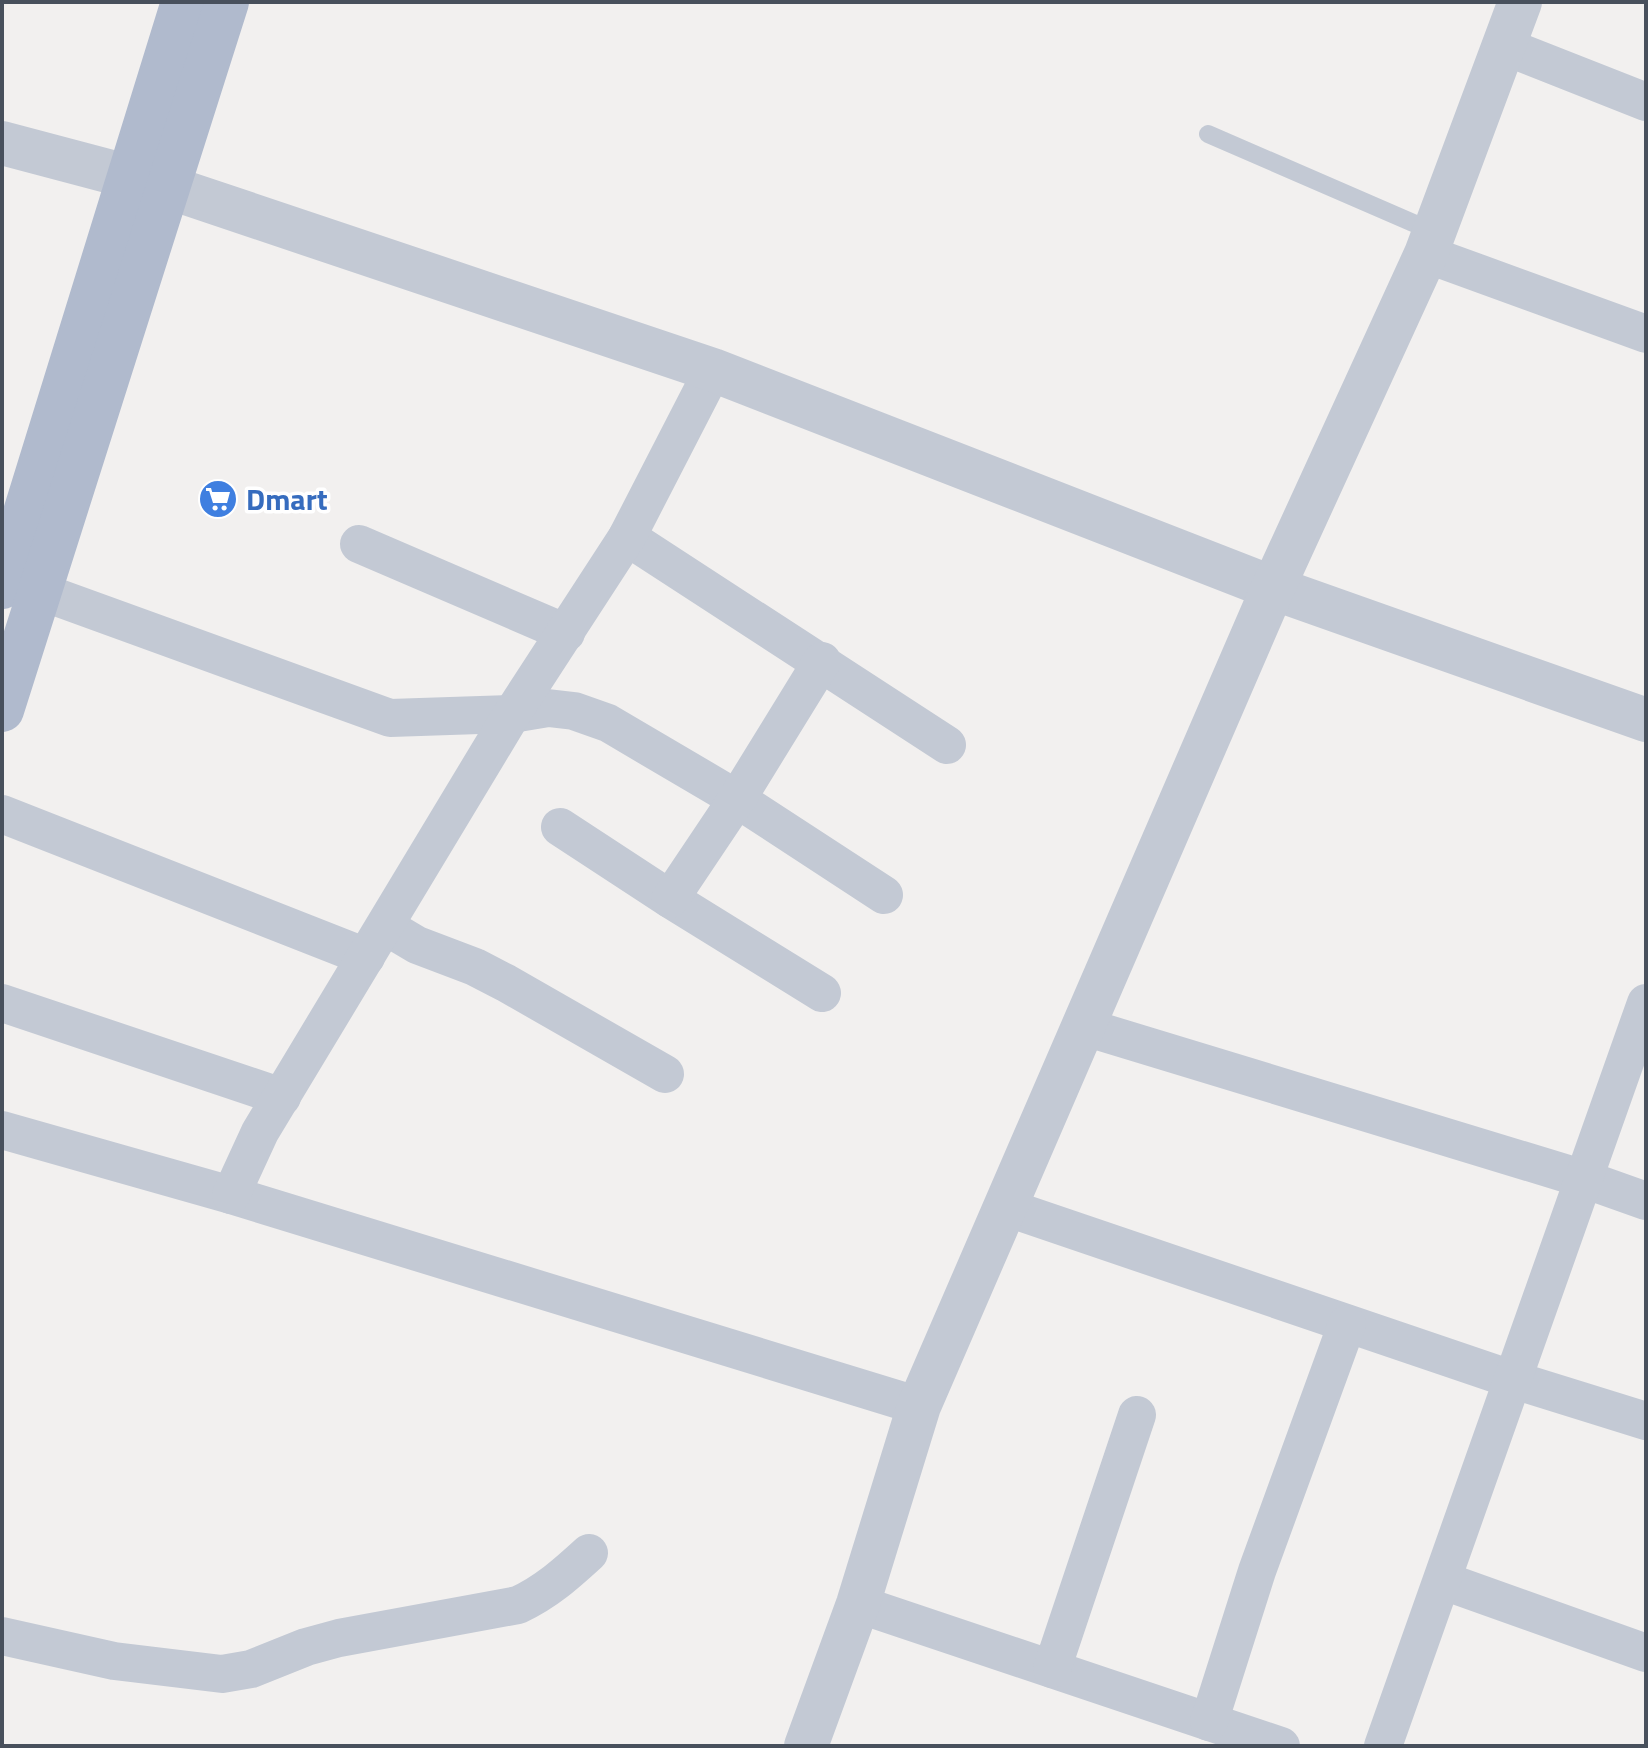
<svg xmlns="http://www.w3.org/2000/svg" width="1648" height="1748" font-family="'Titillium Web',sans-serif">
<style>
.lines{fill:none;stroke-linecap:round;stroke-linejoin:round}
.service{stroke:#c3c9d4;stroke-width:18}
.minor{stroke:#c3c9d4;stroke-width:38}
.tertiary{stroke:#c3c9d4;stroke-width:44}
.primary{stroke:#b0bacd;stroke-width:44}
.labels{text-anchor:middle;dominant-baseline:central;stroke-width:7;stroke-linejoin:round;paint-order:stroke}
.shop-label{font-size:30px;font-weight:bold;fill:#366cbe;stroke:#fff;text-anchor:start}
</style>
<rect width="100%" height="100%" fill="#f2f0ef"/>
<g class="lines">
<!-- service -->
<polyline class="service" points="1208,134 1434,232"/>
<!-- minor -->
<g class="minor">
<polyline points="1504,46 1646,102"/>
<polyline points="1426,254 1646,334"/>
<polyline points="627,537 947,745"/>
<polyline points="359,544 566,633"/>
<polyline points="12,581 390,718 512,714 548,708 574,711 608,723 737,799 884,895"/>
<polyline points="2,814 366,957"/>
<polyline points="560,827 670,899 822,993"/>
<polyline points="670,899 737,799 822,661"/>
<polyline points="385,926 417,945 475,967 506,983 665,1074"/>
<polyline points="2,1003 282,1097"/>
<polyline points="1085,1027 1584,1179 1646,1201"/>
<polyline points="2,1130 231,1195 919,1406"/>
<polyline points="231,1195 260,1132 512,714 627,537 713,370"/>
<polyline points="1005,1207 1514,1380 1646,1421"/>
<polyline points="1444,1581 1646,1653"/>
<polyline points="858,1604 1281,1746"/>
<path d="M2,1636l112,25 108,13 29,-5 55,-22 33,-9 179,-33c28,-13 48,-31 71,-52"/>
<polyline points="1052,1669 1137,1415"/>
<polyline points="1209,1722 1257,1571 1347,1324"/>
<polyline points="1383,1746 1646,1003"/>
</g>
<!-- tertiary -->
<g class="tertiary">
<polyline points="2,143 168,187 713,370 1273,588 1646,720"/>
<polyline points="806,1746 858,1604 919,1406 1273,588 1426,254 1520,2"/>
</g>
<!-- primary -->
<g class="primary">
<polyline points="2,587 183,2"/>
<polyline points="2,710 227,2"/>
</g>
</g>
<!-- icons -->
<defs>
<symbol id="supermarket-disc" viewBox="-11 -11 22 22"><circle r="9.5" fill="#3f7fe0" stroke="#fff"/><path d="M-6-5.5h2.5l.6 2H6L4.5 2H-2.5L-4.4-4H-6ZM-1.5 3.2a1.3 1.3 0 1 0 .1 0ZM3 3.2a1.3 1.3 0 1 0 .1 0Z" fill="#fff"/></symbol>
</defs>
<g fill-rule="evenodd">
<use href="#supermarket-disc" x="196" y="477" width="44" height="44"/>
</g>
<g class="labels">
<!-- shop labels -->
<g class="shop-label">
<text x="246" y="499">Dmart</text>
</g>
</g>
<!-- border -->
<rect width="1648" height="1748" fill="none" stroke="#48505c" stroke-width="8"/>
</svg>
